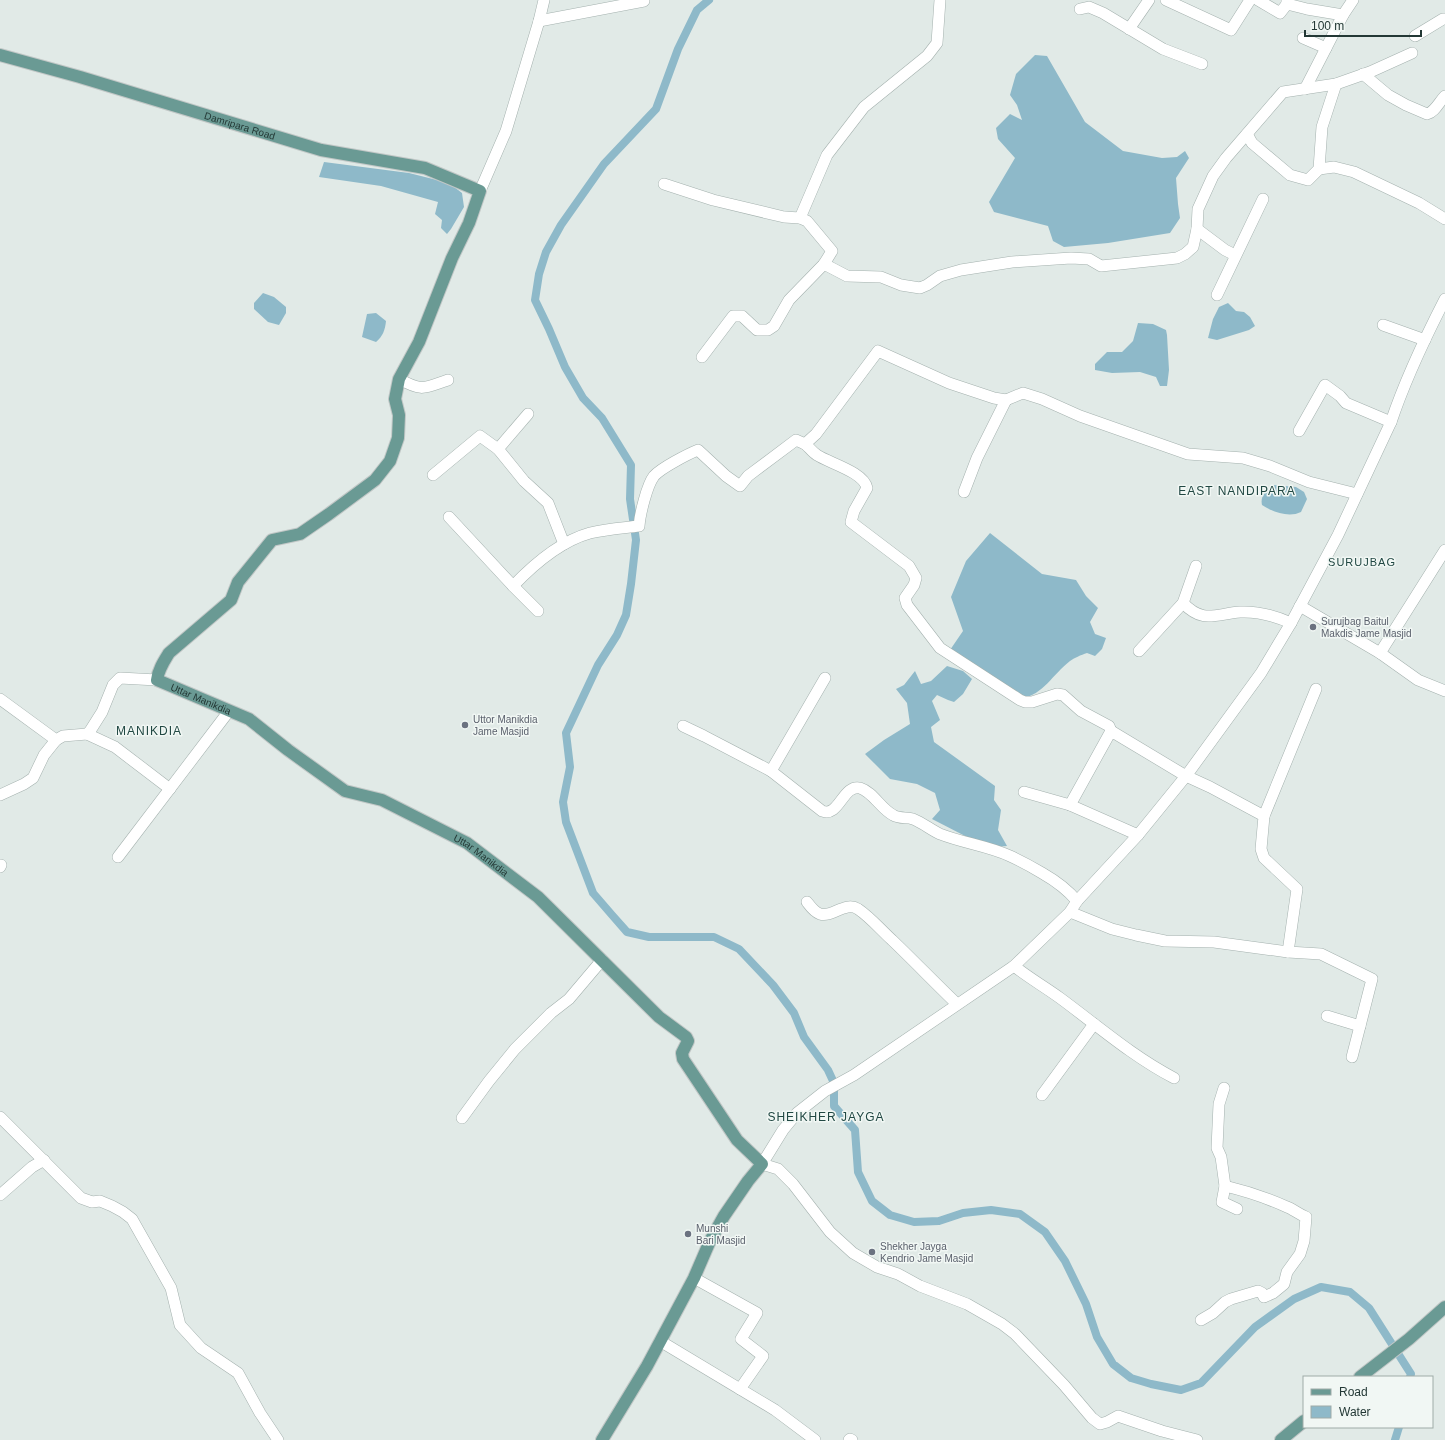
<svg xmlns="http://www.w3.org/2000/svg" width="1445" height="1440" font-family="Arial,sans-serif">
<style>
.water{fill:#8eb9c9}
.lines{fill:none;stroke-linecap:round;stroke-linejoin:round}
.canal{stroke:#8eb9c9;stroke-width:8}
.minor-casing{stroke:#a4b1ae;stroke-width:12}
.major-casing{stroke:#c1c7c6;stroke-width:14}
.minor{stroke:#fff;stroke-width:11}
.major{stroke:#6a9a94;stroke-width:12}
.worship-dot{fill:#6b7280;stroke:#f1f7f4;stroke-width:1.5}
.labels{text-anchor:middle;dominant-baseline:central;stroke-width:3;stroke-linejoin:round;paint-order:stroke}
.street-label{font-size:10px;fill:#233835;stroke:#f1f7f4}
.worship-label{font-size:10px;fill:#5b616d;stroke:#f1f7f4;text-anchor:start}
.neighbourhood-label{font-size:11px;letter-spacing:1px;fill:#214843;stroke:#f1f7f4}
.quarter-label{font-size:12px;letter-spacing:1px;fill:#214843;stroke:#f1f7f4}
</style>
<rect width="100%" height="100%" fill="#e1eae7"/>
<!-- water -->
<g class="water">
<polygon points="1035,55 1047,56 1085,122 1123,151 1162,158 1177,157 1185,151 1189,158 1176,178 1178,204 1180,218 1170,233 1108,243 1064,247 1053,241 1048,226 994,212 989,202 1015,158 998,139 996,128 1010,114 1022,120 1017,105 1010,95 1016,74"/>
<polygon points="324,162 409,173 449,183 462,193 464,207 451,229 447,234 441,228 442,220 435,214 438,202 381,186 319,177"/>
<polygon points="263,293 274,297 286,307 286,313 279,325 268,322 254,309 254,303"/>
<polygon points="1228,303 1236,311 1244,312 1250,317 1255,326 1249,330 1217,340 1208,338 1213,319 1219,307"/>
<path d="M376,313l10,8c-1,9 -3,15 -10,21l-14,-5 5,-23z"/>
<polygon points="1138,323 1153,324 1166,330 1167,335 1169,370 1167,386 1160,386 1156,377 1140,372 1112,373 1095,370 1095,364 1107,352 1122,352 1133,341"/>
<path d="M1274,485l22,2 8,5 3,7 -6,13c-12,6 -29,0 -39,-7 -2,-9 4,-15 12,-20z"/>
<path d="M990,533l52,41 34,6 10,16 12,12 -8,14 5,12 11,4 -4,11 -7,7 -8,-3c-6,2 -13,5 -17,8 -18,14 -26,33 -49,38l-71,-49 13,-19 -12,-34 15,-36z"/>
<polygon points="947,666 963,671 972,679 963,694 954,702 948,700 937,695 932,701 940,720 931,727 934,742 995,786 994,800 1001,810 998,830 1007,846 994,847 967,837 932,819 940,810 935,793 917,784 890,779 865,754 884,740 910,724 907,703 896,689 904,685 915,671 921,684 931,681"/>
</g>
<g class="lines">
<!-- canal -->
<g class="canal">
<polyline points="709,0 697,10 678,49 656,109 604,164 561,225 546,252 539,274 535,300 549,329 565,367 583,398 602,418 631,465 630,499 636,540 631,584 626,615 617,635 598,665 566,733 570,767 563,802 566,822 593,893 612,915 627,932 649,937 714,937 739,949 773,985 794,1013 804,1037 828,1070 834,1083 834,1106 855,1130 858,1172 872,1201 890,1215 914,1222 939,1221 963,1213 991,1210 1020,1214 1045,1232 1065,1261 1086,1304 1097,1337 1113,1364 1131,1378 1151,1384 1181,1390 1201,1383 1255,1327 1294,1299 1321,1287 1350,1292 1369,1308 1411,1374 1410,1377"/>
<polyline points="1395,1440 1399,1427"/>
</g>
<defs>
<g id="minor">
<polyline points="1166,0 1231,30 1250,0"/>
<polyline points="1258,0 1280,13 1287,4"/>
<polyline points="1287,0 1287,4 1307,9 1343,15"/>
<polyline points="1080,9 1089,7 1103,13 1163,49 1202,64"/>
<polyline points="539,21 644,1"/>
<polyline points="1129,29 1149,0"/>
<polyline points="1415,36 1443,19 1445,19"/>
<polyline points="1303,38 1326,48"/>
<path d="M1363,74l25,21 18,10 21,9c8,-2 12,-12 18,-18"/>
<polyline points="1305,89 1343,15 1353,0"/>
<polyline points="1247,134 1252,143 1290,175 1308,180 1319,169 1322,127 1336,84"/>
<polyline points="1319,169 1334,167 1354,172 1419,203 1445,219"/>
<polyline points="664,184 713,200 784,217 800,218 807,221 832,251 824,264"/>
<polyline points="480,191 506,131 539,21 544,0"/>
<polyline points="800,218 827,155 864,107 927,56 937,43 940,0"/>
<polyline points="1197,229 1225,250 1235,255"/>
<polyline points="1217,295 1263,199"/>
<polyline points="1383,325 1425,340"/>
<polyline points="702,357 733,316 742,316 757,330 768,330 774,326 789,300 824,264 847,276 881,277 901,285 920,288 927,285 940,276 961,270 1012,262 1071,258 1089,259 1101,266 1177,258 1185,254 1193,247 1197,229 1198,209 1213,176 1226,158 1283,92 1336,84 1370,72 1412,53"/>
<path d="M399,379c24,13 25,9 49,1"/>
<polyline points="1299,431 1325,385 1340,396 1346,403 1391,422"/>
<path d="M805,444c4,3 7,8 12,11 12,8 47,17 50,33l-13,23 -3,11 58,44 7,12 -2,7 -9,13 2,7 33,43 80,52 5,2h7l25,-8 6,1 18,16 28,15 2,5"/>
<polyline points="498,449 528,414"/>
<polyline points="433,475 480,436 498,449 524,481 548,503 564,544"/>
<polyline points="964,492 977,458 1006,400"/>
<polyline points="449,517 513,586 538,611"/>
<path d="M513,586c21,-22 48,-45 77,-53 16,-4 33,-5 49,-7 1,-12 8,-41 15,-50 7,-8 34,-22 44,-26l28,26 14,10 8,-10 48,-36 9,4 11,-10 62,-83 71,32 45,15 12,2 17,-7 19,6 38,17 108,38 55,4 27,8 39,16 48,12"/>
<path d="M1183,603c20,21 32,11 57,9 18,-1 35,4 51,11"/>
<polyline points="1300,606 1380,653 1418,680 1445,691"/>
<polyline points="1139,651 1183,603 1196,566"/>
<polyline points="1380,653 1445,550"/>
<polyline points="0,699 56,740 63,736 87,734 90,731 102,712 113,685 120,678 157,680"/>
<path d="M683,726l21,10 67,35 51,40c17,7 21,-27 38,-23 13,4 21,21 33,27 6,4 14,2 20,4 10,4 18,11 27,15 23,9 48,12 70,22 11,5 22,11 32,17 14,8 25,16 35,28"/>
<polyline points="87,734 115,747 170,789"/>
<polyline points="771,771 825,678"/>
<polyline points="1024,792 1070,805 1138,835"/>
<polyline points="0,795 24,784 33,778 44,755 56,740"/>
<polyline points="1070,805 1111,731 1186,776 1210,787 1264,816 1261,849 1264,858 1297,889 1288,952 1321,954 1372,979 1360,1026 1327,1016"/>
<polyline points="1264,816 1316,689"/>
<polyline points="118,857 229,711"/>
<polyline points="0,867 1,865"/>
<path d="M807,902c3,4 7,10 13,12 12,4 25,-13 38,-5 12,8 23,21 34,31 22,21 43,43 65,64"/>
<polyline points="1070,912 1112,929 1136,935 1165,941 1214,942 1288,952"/>
<path d="M1014,966c15,12 31,21 46,32 38,28 72,58 114,80"/>
<polyline points="1352,1057 1360,1026"/>
<polyline points="1224,1088 1219,1104 1217,1148 1221,1157 1225,1186"/>
<polyline points="1042,1095 1094,1024"/>
<polyline points="0,1117 81,1198 92,1202 100,1201 112,1206 123,1212 132,1219 171,1288 180,1325 201,1348 238,1373 260,1413 278,1440"/>
<polyline points="462,1118 489,1081 515,1049 551,1013 569,999 602,960"/>
<polyline points="0,1195 32,1167 44,1160"/>
<polyline points="694,1278 757,1313 741,1339 763,1356 740,1389"/>
<path d="M1201,1320l12,-7 12,-11 6,-3 27,-8 4,2 2,4 9,-4 11,-9 3,-12 13,-18 4,-13 2,-24c-8,-3 -13,-8 -19,-10 -20,-9 -41,-16 -62,-21l-3,16 15,7"/>
<polyline points="660,1341 775,1410 815,1440"/>
<polyline points="849,1440 850,1439 852,1440"/>
<path d="M1197,1440l-35,-9 -44,-15 -11,6 -7,2 -8,-6 -28,-33 -49,-51 -13,-10 -35,-20 -47,-18 -22,-12 -21,-7 -24,-14 -23,-21 -37,-48 -15,-15 -16,-5 21,-34 14,-17 28,-22 29,-16 160,-109 56,-54 7,-11 61,-66 48,-59 75,-103 30,-50 47,-88 53,-113c14,-42 34,-84 54,-123"/>
</g>
<g id="major">
<path id="s1" d="M0,55l80,22 241,73 104,18 55,23 -11,32 -17,35 -33,84 -20,37 -4,20 4,16 -1,23 -8,23 -15,19 -46,34 -29,20 -28,6 -34,42 -7,18 -62,53c-5,8 -11,17 -12,27l92,39 39,31 57,41 37,9 85,43 71,54 121,120 27,20 2,4 -6,12 1,6 54,81 25,24 -14,17 -24,35 -14,25 -16,37 -47,88 -45,74"/>
<polyline points="1360,1377 1409,1339 1445,1307"/>
<polyline points="1281,1440 1304,1421"/>
</g>
</defs>
<!-- minor casing -->
<use href="#minor" class="minor-casing"/>
<!-- major casing -->
<use href="#major" class="major-casing"/>
<!-- minor -->
<use href="#minor" class="minor"/>
<!-- major -->
<use href="#major" class="major"/>
</g>
<!-- markers -->
<g class="worship-dot">
<circle cx="1313" cy="627" r="4"/>
<circle cx="465" cy="725" r="4"/>
<circle cx="688" cy="1234" r="4"/>
<circle cx="872" cy="1252" r="4"/>
</g>
<g class="labels">
<!-- street labels -->
<g class="street-label">
<text stroke="none"><textPath href="#s1" startOffset="250">Damripara Road</textPath></text>
<text stroke="none"><textPath href="#s1" startOffset="1167">Uttar Manikdia</textPath></text>
<text stroke="none"><textPath href="#s1" startOffset="1491">Uttar Manikdia</textPath></text>
</g>
<!-- worship labels -->
<g class="worship-label">
<text x="1321" y="621">Surujbag Baitul<tspan x="1321" dy="12">Makdis Jame Masjid</tspan></text>
<text x="473" y="719">Uttor Manikdia<tspan x="473" dy="12">Jame Masjid</tspan></text>
<text x="696" y="1228">Munshi<tspan x="696" dy="12">Bari Masjid</tspan></text>
<text x="880" y="1246">Shekher Jayga<tspan x="880" dy="12">Kendrio Jame Masjid</tspan></text>
</g>
<!-- neighbourhood labels -->
<g class="neighbourhood-label">
<text x="1362" y="562">SURUJBAG</text>
</g>
<!-- quarter labels -->
<g class="quarter-label">
<text x="1237" y="491">EAST NANDIPARA</text>
<text x="149" y="731">MANIKDIA</text>
<text x="826" y="1117">SHEIKHER JAYGA</text>
</g>
</g>
<!-- legend -->
<rect x="1303" y="1376" width="130" height="52" fill="#f1f7f4" stroke="#9faba8"/>
<rect x="1311" y="1389" width="20" height="6" fill="#6a9a94" stroke="#9faba8"/>
<text x="1339" y="1396" font-size="12" fill="#233835">Road</text>
<rect x="1311" y="1406" width="20" height="12" fill="#8eb9c9" stroke="#9faba8"/>
<text x="1339" y="1416" font-size="12" fill="#233835">Water</text>
<!-- scale -->
<path d="M1305 30v6h116v-6" fill="none" stroke="#233835" stroke-width="2"/>
<text x="1311" y="30" font-size="12" fill="#233835" stroke="#f1f7f4" stroke-width="3" paint-order="stroke">100 m</text>
</svg>
